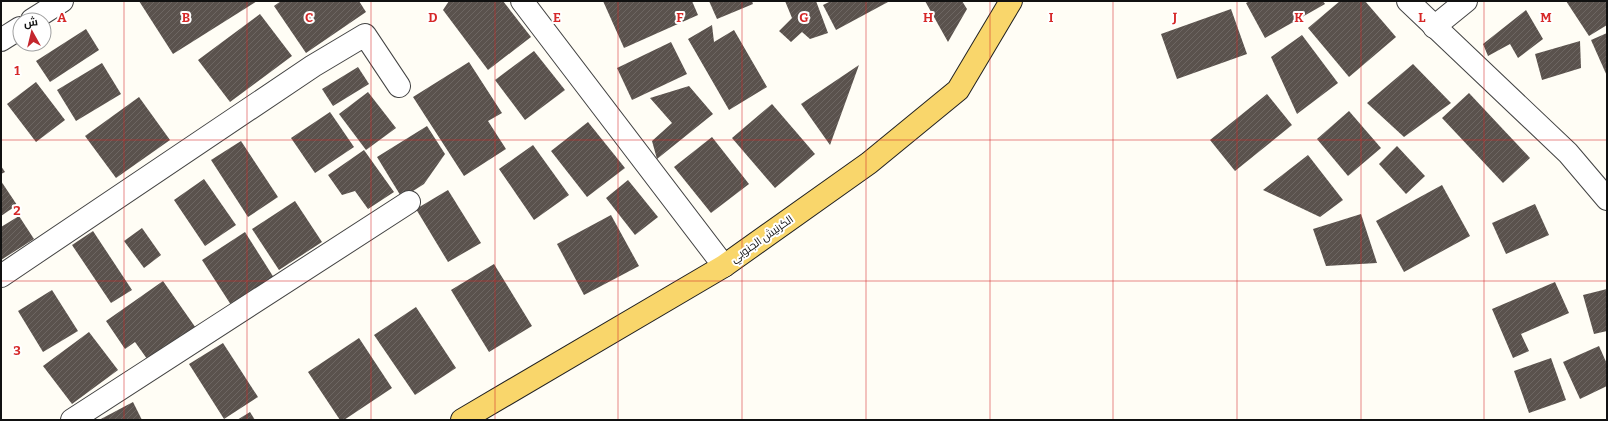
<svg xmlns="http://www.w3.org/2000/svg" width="1608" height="421" font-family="Bitter,Cairo,serif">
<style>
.building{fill:url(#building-hatch)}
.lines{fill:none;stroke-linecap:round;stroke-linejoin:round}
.minor-casing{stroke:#444;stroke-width:24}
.major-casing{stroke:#222;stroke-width:24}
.minor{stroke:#fff;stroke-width:22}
.major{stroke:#f9d66b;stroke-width:22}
.grid{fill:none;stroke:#d62828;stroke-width:1;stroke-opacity:0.55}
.labels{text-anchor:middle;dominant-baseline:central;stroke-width:4;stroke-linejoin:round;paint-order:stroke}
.street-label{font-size:11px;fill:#111;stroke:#fff}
.grid-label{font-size:13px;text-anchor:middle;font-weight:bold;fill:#d62828;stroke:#fff;stroke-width:4;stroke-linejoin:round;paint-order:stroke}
</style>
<defs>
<pattern id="building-hatch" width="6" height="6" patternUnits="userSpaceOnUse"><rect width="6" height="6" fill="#5a524d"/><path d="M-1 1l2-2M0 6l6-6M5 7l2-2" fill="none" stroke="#6d6662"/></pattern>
</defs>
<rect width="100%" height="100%" fill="#fffdf5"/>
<!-- building -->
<g class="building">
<polygon points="139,1 257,1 173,54"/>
<polygon points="281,1 359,1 366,12 306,53 274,6"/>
<polygon points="449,1 503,1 531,37 488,70 443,10"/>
<polygon points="603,1 692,1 698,15 624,48"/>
<polygon points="709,1 752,1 753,4 717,19"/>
<polygon points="785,1 816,1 828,33 810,39 802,32 791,42 779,31 792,18"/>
<polygon points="831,1 888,1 888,2 836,30 823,5"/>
<polygon points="925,1 962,1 967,9 948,42"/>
<polygon points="1250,1 1323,1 1325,4 1265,38 1246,3"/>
<polygon points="1340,1 1365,1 1396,37 1349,77 1308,28"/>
<polygon points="1566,1 1607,1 1607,25 1589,36"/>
<polygon points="1231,9 1247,54 1177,79 1161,34"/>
<polygon points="1526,10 1543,39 1518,58 1510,44 1488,56 1483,44"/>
<polygon points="260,14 292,56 230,102 198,60"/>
<polygon points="712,25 714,42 734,30 767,87 729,110 688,39"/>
<polygon points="86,29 99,50 50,82 36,61"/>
<polygon points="1607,33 1607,76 1591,40"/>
<polygon points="1302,35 1338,83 1297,114 1271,57"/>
<polygon points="1580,41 1581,68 1542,80 1535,54"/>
<polygon points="671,42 687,74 632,100 617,68"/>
<polygon points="534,51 565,90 525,120 495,80"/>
<polygon points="469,62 502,113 488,121 506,149 464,176 413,97"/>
<polygon points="102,63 121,94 76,121 57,90"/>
<polygon points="1413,64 1451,103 1404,137 1367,103"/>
<polygon points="859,65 830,145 801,104"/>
<polygon points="358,67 369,84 333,106 322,89"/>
<polygon points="36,82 65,120 36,142 7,104"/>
<polygon points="689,86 713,114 657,159 652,141 672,123 650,98"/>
<polygon points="368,92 396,128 366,150 339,114"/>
<polygon points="1469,93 1530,158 1503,183 1442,118"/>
<polygon points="1267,94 1292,125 1235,171 1210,140"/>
<polygon points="139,97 170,140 116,178 85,136"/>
<polygon points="772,104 815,154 775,188 732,138"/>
<polygon points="1349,111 1381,148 1348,176 1317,139"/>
<polygon points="330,112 354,147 315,173 291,138"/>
<polygon points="588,122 625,168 587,197 551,151"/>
<polygon points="427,126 445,154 424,184 402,198 377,157"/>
<polygon points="712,137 749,184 711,213 674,167"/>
<polygon points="241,141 278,197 248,217 211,160"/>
<polygon points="533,145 569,195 534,220 499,169"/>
<polygon points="1397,146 1425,176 1406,194 1379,164"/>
<polygon points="364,150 394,192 368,209 355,191 342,195 328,175"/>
<polygon points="1308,155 1343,200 1320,217 1263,190"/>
<polygon points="1,166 5,172 1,174"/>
<polygon points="204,179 236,225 205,246 174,200"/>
<polygon points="628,180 658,217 635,235 606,198"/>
<polygon points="1,181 17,205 1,216"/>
<polygon points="1442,185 1470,236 1404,272 1376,221"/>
<polygon points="448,190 481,243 448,262 416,209"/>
<polygon points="295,201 322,242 279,270 252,229"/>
<polygon points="1535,204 1549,235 1506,254 1492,223"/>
<polygon points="1361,214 1377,263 1326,266 1313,229"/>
<polygon points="611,215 639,266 584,295 557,244"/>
<polygon points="19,216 34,239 1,260 1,227"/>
<polygon points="142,228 161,255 144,268 124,241"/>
<polygon points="93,231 132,290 111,303 72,245"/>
<polygon points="245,232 276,281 233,308 202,260"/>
<polygon points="494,264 532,326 489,352 451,290"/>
<polygon points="163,281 198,331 150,363 135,342 125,349 106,321"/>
<polygon points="1555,282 1569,313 1521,334 1529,351 1513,358 1492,309"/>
<polygon points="1607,289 1607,331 1594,334 1583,295"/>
<polygon points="52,290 78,331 43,352 18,311"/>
<polygon points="416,307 456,368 415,395 374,335"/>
<polygon points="89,332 118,370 72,404 43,366"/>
<polygon points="359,338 392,388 344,420 340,420 308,372"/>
<polygon points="223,343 258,397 224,419 189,364"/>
<polygon points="1599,346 1607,364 1607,386 1580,399 1563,362"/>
<polygon points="1551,358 1566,400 1529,413 1514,371"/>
<polygon points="133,402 142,420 99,420"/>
<polygon points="250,412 255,420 237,420"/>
</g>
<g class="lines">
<defs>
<g id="minor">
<polyline points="522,1 724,266"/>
<polyline points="1408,1 1568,153 1607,199"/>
<polyline points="32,20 62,1"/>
<polyline points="1434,27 1466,1"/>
<polyline points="1,40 20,28"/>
<polyline points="1,276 313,66 365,35 399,86"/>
<polyline points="72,420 409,202"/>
</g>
<polyline id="major" points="462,420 724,266 869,163 958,90 1011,1"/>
</defs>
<!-- minor casing -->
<use href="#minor" class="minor-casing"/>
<!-- major casing -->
<use href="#major" class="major-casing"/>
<!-- minor -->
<use href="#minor" class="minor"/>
<!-- major -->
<use href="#major" class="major"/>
</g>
<!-- grid -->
<path class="grid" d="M124,1v419M247,1v419M371,1v419M495,1v419M618,1v419M742,1v419M866,1v419M990,1v419M1113,1v419M1237,1v419M1361,1v419M1484,1v419M1,140h1606M1,281h1606"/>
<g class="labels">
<!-- street labels -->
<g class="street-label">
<text transform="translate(762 239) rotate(-35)">الكرنيش الجنوبي</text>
</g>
</g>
<g class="grid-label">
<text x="62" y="22">A</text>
<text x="186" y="22">B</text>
<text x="309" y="22">C</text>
<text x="433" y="22">D</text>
<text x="557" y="22">E</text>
<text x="680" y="22">F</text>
<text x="804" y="22">G</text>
<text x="928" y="22">H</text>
<text x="1051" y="22">I</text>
<text x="1175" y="22">J</text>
<text x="1299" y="22">K</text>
<text x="1422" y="22">L</text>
<text x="1546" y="22">M</text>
<text x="17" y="75">1</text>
<text x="17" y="215">2</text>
<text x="17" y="355">3</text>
</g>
<!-- border -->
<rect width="1608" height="421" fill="none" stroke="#111111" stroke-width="4"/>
<!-- north arrow -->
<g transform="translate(32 32) rotate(352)"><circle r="19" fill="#ffffff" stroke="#a0a0a0"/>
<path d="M0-3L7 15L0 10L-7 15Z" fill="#c4262e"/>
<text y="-6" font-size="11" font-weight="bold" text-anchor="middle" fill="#111111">ش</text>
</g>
</svg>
